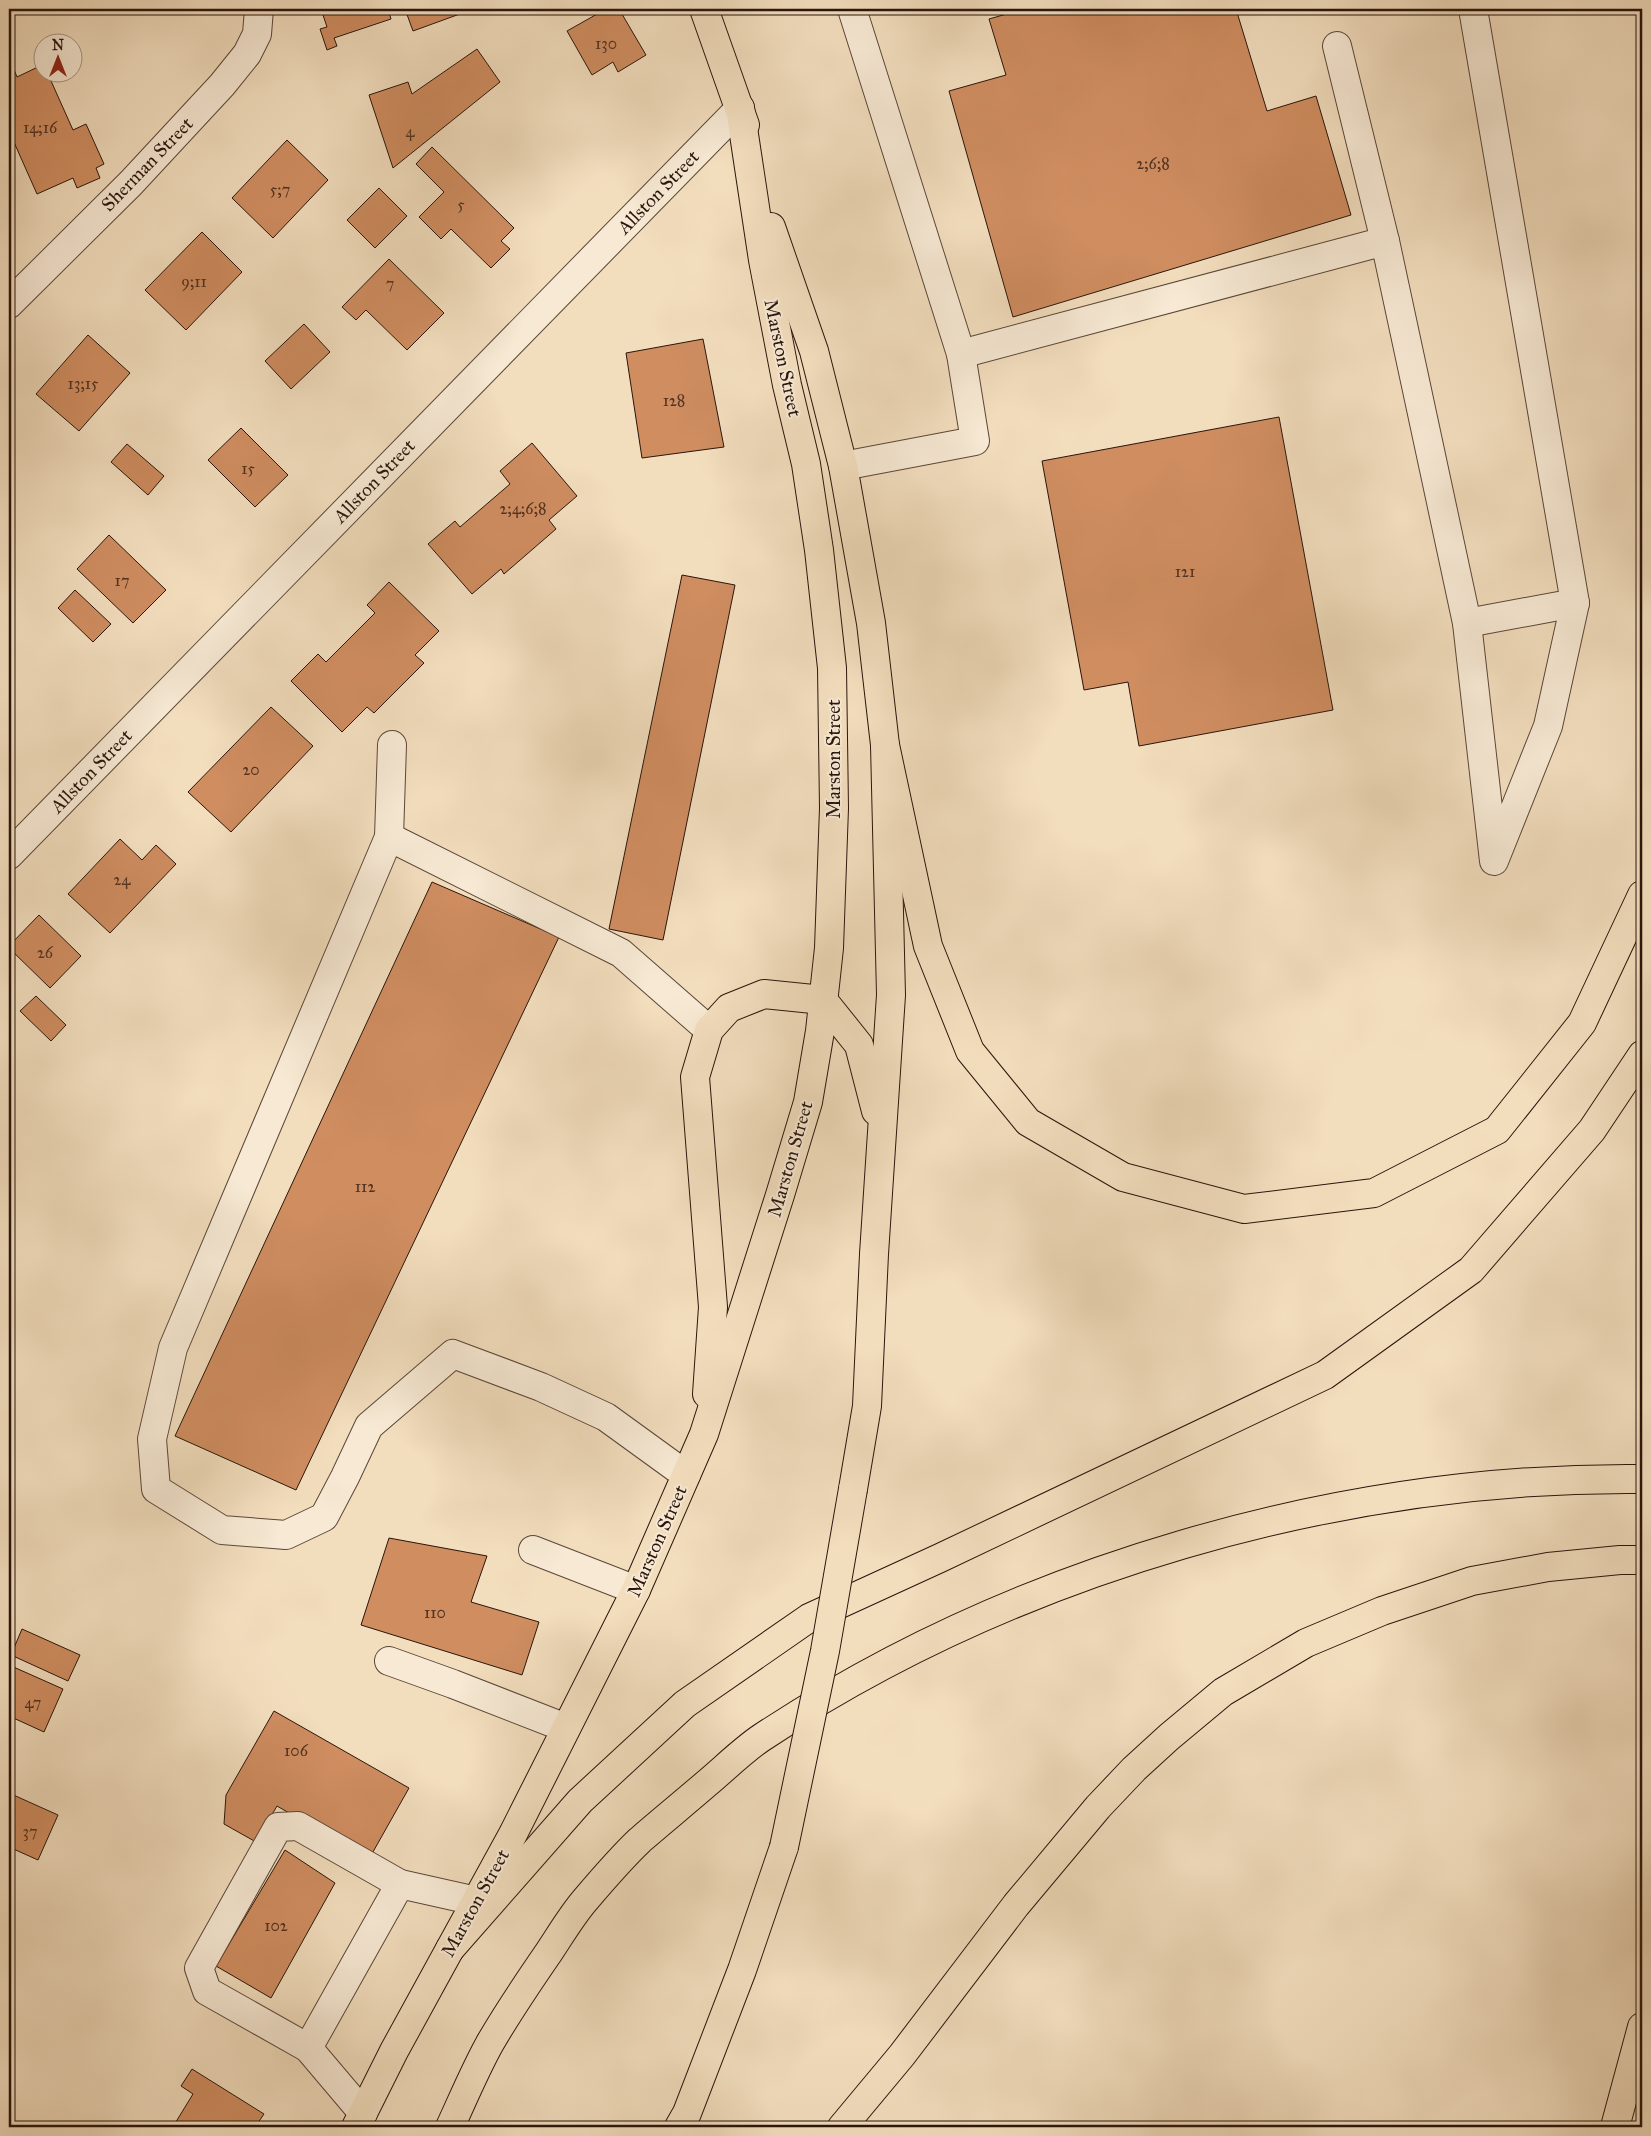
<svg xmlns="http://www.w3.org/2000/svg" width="1651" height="2136" font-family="'IM FELL Great Primer',serif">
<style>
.building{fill:#cf8d60;stroke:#29150c}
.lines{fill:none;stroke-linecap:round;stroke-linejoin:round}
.minor-casing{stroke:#5b4738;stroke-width:30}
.major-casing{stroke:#29150c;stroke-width:30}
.highway-casing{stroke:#29150c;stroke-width:30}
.minor{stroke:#f7e9d4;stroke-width:28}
.major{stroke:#f2ddbd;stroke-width:28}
.highway{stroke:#f2ddbd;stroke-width:28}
.major-bridge-casing{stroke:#29150c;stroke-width:30;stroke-linecap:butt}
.major-bridge{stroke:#f2ddbd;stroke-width:28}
.labels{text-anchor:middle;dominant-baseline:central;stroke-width:4;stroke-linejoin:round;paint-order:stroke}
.number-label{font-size:16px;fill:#523321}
.street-label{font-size:19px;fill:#29150c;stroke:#f7e9d4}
</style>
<rect width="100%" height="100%" fill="#f2ddbd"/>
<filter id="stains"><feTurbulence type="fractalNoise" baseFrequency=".004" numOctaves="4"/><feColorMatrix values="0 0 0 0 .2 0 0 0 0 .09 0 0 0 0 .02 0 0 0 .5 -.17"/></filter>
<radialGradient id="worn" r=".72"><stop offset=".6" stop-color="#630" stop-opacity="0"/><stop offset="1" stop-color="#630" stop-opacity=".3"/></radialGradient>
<!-- building -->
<g class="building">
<polygon points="321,9 388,9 391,19 334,38 337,46 327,50 320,29 327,27"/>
<polygon points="398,9 468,9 468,11 413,31 405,9 399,11"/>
<polygon points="606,9 619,9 646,55 618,72 613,62 592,75 567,31"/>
<polygon points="1024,9 1236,9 1267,111 1316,96 1351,215 1013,317 949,91 1006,75 989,19"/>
<polygon points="477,49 500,82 393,168 369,95 408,82 412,94"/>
<polygon points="42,65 42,72 47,72 73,130 86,124 104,164 96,168 100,178 77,188 73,178 37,194 9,131 9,69 13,67 17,77"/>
<polygon points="287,140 328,180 273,238 232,198"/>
<polygon points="432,147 514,228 501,241 510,249 491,268 451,229 441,239 419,217 444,192 416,164"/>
<polygon points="379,188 407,216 375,248 347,220"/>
<polygon points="202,232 242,272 186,330 145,290"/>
<polygon points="389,259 444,313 407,350 366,310 356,320 342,307"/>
<polygon points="304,324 330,352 291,389 265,361"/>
<polygon points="88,335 130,373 79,431 36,394"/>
<polygon points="703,339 724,447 642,458 626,353"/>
<polygon points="1279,417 1333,710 1139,746 1128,682 1084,690 1042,461"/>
<polygon points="241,428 288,475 255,507 208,460"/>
<polygon points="532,443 577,496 549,520 556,529 504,574 501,569 472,594 428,544 455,521 460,527 510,484 500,471"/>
<polygon points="127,444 164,476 148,495 111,462"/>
<polygon points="109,535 166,590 133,623 77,569"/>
<polygon points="682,575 735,585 663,940 609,929"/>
<polygon points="389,582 439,631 415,655 424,663 374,713 367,707 342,732 291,681 318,654 326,662 375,613 367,605"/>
<polygon points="75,590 111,624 93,642 58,608"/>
<polygon points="271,707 313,746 231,832 188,792"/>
<polygon points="120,839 142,860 156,845 176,864 110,933 68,894"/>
<polygon points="432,882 559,937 296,1490 175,1436"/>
<polygon points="39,915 81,956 50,988 9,948 9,946"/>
<polygon points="36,996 66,1025 51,1041 20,1011"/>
<polygon points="389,1538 487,1556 471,1602 539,1622 522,1675 361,1625"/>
<polygon points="22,1629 80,1655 68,1681 11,1655"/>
<polygon points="9,1665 63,1689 44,1732 9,1716"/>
<polygon points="274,1711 409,1788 369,1859 277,1806 256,1842 224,1824 226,1795"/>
<polygon points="9,1793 58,1815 38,1860 9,1847"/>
<polygon points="285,1850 335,1883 271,1998 216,1966"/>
<polygon points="192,2069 264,2114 255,2127 177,2127 174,2125 193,2094 181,2086"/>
</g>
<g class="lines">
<defs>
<g id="minor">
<polyline points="852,9 961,354"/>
<polyline points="1337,46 1385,241"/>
<polyline points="9,304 131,183 222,85 247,54 257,34 259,9"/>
<polyline points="843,466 975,441 961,354 1385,241 1467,623 1494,861 1548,726 1575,603 1473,9"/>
<polyline points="1467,623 1575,603"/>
<polyline points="389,837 392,745"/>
<polyline points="9,855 740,108"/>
<polyline points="686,1475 606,1417 541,1387 453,1354 369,1426 345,1477 324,1517 286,1535 222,1530 156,1489 152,1439 173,1348 389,837 621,953 709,1030"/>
<polyline points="533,1550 636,1590"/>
<polyline points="389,1661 453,1684 566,1728"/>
<polyline points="308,2048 207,1991 199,1968 278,1827 298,1826 400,1884"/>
<polyline points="363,2113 308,2048 400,1884 476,1901"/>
</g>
<g id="major">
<polyline points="704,9 745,125"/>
<polyline points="771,227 814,351 843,466 871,623 885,745 891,995 874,1254 867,1406 853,1489"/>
<polyline points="707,1394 713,1307 695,1077 709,1030 729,1008 764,994 823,1000 859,1045 876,1111"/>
<polyline points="356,2127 394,2051 513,1834 636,1590 704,1434 780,1195 808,1102 820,1031 829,948 834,808 832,668 819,550 806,464 787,385 763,260 740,108"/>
<polyline points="679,2127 687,2113 742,1970 784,1847"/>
</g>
<g id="highway">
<polyline points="885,745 928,946 970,1051 1028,1122 1123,1177 1244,1209 1374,1193 1497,1130 1582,1023 1642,895"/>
<polyline points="450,1949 580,1801 685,1704 809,1618 940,1558 1325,1375 1471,1270 1592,1130 1642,1055"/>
<path d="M450,2127c13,-28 25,-57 40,-84 18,-31 39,-62 59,-91 12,-18 23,-37 37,-53 17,-20 35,-41 54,-59 22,-19 44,-37 66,-56 18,-15 36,-33 55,-46 253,-168 579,-262 881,-259"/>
<polyline points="842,2127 902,2055 1016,1905 1098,1807 1134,1769 1169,1737 1223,1692 1306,1643 1382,1611 1472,1581 1548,1567 1620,1560 1642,1560"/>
<polyline points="1615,2127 1642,2027"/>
</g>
</defs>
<!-- minor casing -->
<use href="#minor" class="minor-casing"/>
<!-- major casing -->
<use href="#major" class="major-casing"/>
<!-- highway casing -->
<use href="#highway" class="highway-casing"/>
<!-- minor -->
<use href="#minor" class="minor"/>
<!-- major -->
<use href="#major" class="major"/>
<!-- highway -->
<use href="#highway" class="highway"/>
<defs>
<polyline id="major-bridge" points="784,1847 825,1651 853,1489"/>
</defs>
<!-- major-bridge casing -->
<use href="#major-bridge" class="major-bridge-casing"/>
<!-- major-bridge -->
<use href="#major-bridge" class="major-bridge"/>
</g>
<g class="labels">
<!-- number labels -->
<g class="number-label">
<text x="606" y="43">130</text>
<text x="40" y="127">14;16</text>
<text x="410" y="131">4</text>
<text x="1153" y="163">2;6;8</text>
<text x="280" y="189">5;7</text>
<text x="461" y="204">5</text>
<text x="194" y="281">9;11</text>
<text x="390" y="283">7</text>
<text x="83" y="383">13;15</text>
<text x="674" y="400">128</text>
<text x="248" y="468">15</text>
<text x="523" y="508">2;4;6;8</text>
<text x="1185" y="571">121</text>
<text x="122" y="580">17</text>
<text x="251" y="769">20</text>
<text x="122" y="879">24</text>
<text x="45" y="952">26</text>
<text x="365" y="1186">112</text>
<text x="435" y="1612">110</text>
<text x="33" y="1702">47</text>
<text x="296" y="1750">106</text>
<text x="30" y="1831">37</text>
<text x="276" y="1925">102</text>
</g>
<!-- street labels -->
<g class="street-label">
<text transform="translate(147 164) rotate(-46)">Sherman Street</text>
<text transform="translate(658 192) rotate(-46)">Allston Street</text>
<text transform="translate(783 358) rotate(78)">Marston Street</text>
<text transform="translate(374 481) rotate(-46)">Allston Street</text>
<text transform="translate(833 759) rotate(-90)">Marston Street</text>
<text transform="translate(91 771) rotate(-46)">Allston Street</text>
<text transform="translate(790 1159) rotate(-74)">Marston Street</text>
<text transform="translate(657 1541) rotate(-66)">Marston Street</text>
<text transform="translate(475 1903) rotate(-61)">Marston Street</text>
</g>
</g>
<!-- margin -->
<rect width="1651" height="2136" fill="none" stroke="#f2ddbd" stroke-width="30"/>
<rect x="10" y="10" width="1631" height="2116" fill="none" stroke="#29150c" stroke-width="2.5"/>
<rect x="15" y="15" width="1621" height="2106" fill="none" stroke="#29150c"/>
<!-- north arrow -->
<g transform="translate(58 58)"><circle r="24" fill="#f7e9d4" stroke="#a59484"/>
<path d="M0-4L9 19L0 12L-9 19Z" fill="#8f2418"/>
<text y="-8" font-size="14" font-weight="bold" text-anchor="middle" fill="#29150c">N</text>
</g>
<rect width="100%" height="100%" filter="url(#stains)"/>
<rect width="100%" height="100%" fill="url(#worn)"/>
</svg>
